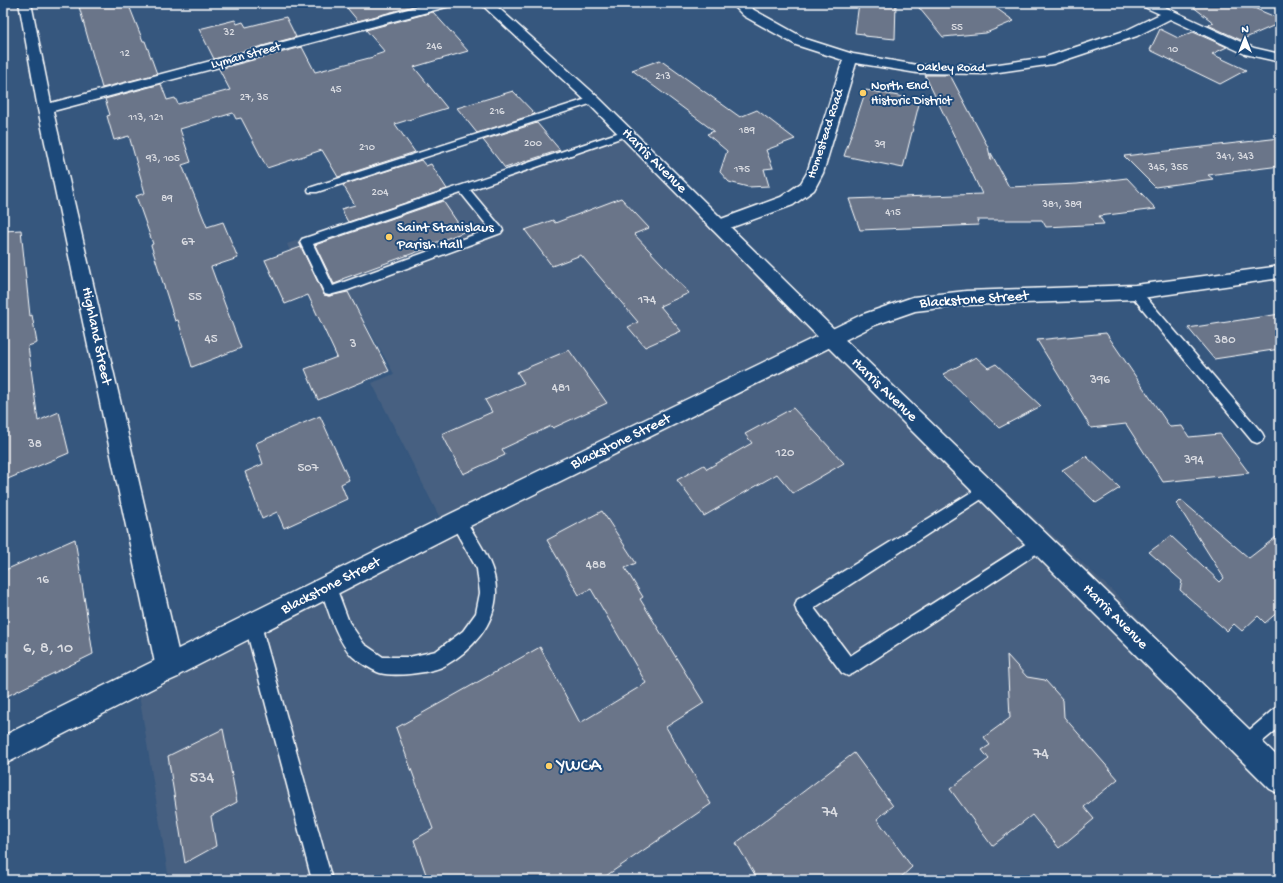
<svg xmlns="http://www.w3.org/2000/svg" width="1283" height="883" font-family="'Gochi Hand',sans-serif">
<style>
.built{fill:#466081}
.building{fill:#6a7589;stroke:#fff}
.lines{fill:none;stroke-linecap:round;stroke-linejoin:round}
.service-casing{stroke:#fff;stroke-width:3}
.minor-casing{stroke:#fff;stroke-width:3}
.tertiary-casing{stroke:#fff;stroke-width:3}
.secondary-casing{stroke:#fff;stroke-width:3}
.service{fill:#1f4a7a;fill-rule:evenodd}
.minor{fill:#1f4a7a;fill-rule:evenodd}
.tertiary{fill:#1f4a7a;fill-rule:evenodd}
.secondary{fill:#1f4a7a;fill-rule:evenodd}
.poi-dot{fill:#ffd166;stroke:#1f4a7a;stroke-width:1.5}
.labels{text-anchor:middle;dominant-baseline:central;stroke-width:4;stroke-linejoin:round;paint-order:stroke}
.far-number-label{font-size:11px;fill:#dadce2}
.far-street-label{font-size:13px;fill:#fff;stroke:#1f4a7a}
.far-poi-label{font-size:13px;fill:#fff;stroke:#1f4a7a;text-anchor:start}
.number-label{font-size:13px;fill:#dadce2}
.street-label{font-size:15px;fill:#fff;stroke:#1f4a7a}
.poi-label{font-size:15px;fill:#fff;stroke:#1f4a7a;text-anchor:start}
.near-number-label{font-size:16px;fill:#dadce2}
.near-poi-label{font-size:18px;fill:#fff;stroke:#1f4a7a;text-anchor:start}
</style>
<rect width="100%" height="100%" fill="#36577e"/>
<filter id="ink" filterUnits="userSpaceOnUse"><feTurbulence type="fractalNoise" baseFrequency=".025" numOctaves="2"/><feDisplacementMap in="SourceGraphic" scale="8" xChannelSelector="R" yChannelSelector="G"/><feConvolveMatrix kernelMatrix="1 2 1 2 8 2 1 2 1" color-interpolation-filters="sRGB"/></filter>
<g filter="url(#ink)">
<!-- built -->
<polygon class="built" points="620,130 712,226 872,366 1119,597 1280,774 1280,880 169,880 139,694 448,534 372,383 394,374 355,305 317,318 287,244"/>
<!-- building -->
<g class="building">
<polygon points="78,3 128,3 143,41 145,41 157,74 102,88"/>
<polygon points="343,3 425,3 358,21"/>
<polygon points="859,3 896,3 895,39 864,36 864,34 855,33"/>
<polygon points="915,3 989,3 1014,21 986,33 943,37"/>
<polygon points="1188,3 1242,3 1280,19 1280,23 1241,40 1208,25 1214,23"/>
<polygon points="433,12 468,51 414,67 447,108 395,124 415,152 338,177 322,150 267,168 241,118 236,119 233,113 180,129 191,162 182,165 207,227 223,222 238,258 211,267 241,348 192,367 178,320 175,321 151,245 153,244 136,196 145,193 129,136 114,140 107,116 110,115 105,99 161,84 167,100 175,98 178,104 230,90 219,69 302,47 315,72 373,57 373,56 385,52 366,30"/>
<polygon points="286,17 296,37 214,59 199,29 235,20 237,24 243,22 246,27"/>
<polygon points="1160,29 1178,38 1193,32 1227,47 1212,54 1246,70 1220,84 1150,50"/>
<polygon points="660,60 740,117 757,110 795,139 766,150 773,168 764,169 769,186 748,187 729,182 720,172 727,151 707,134 714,131 632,70"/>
<polygon points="925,75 950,75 988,147 991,160 991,153 1009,187 1077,184 1127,178 1156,209 1099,216 1104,224 1046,227 1042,220 977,220 979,225 860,230 849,199 982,194"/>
<polygon points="866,90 920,100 903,168 844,156"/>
<polygon points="513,91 535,114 477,133 457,108"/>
<polygon points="537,123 560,150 505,168 483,140"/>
<polygon points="1280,138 1280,166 1208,175 1213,179 1155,187 1124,156"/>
<polygon points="421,160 426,166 431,164 447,189 348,222 341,209 355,205 343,185"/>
<polygon points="621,198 649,228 634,234 689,293 660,306 681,331 645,347 628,327 638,322 581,255 552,266 525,230 553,220 555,223"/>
<polygon points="443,201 464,232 424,247 425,249 342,279 342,281 334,284 315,245"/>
<polygon points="21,230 30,316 32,315 37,343 28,346 38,421 59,412 69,453 3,481 3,231"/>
<polygon points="301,247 324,295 329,296 348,292 389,371 318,400 305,369 337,357 308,295 285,304 265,260"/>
<polygon points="1280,314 1280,349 1214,359 1188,328"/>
<polygon points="1106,333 1170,427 1182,426 1189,437 1220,434 1249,473 1163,482 1126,424 1091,428 1037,340"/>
<polygon points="569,350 607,403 553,428 551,426 502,449 505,455 463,474 442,434 492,412 485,400 524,383 517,372"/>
<polygon points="976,357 988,368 996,364 1041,406 999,428 943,374"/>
<polygon points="793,408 844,463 793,493 777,474 704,516 677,480 704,465 707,469 752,443 745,434"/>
<polygon points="320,416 349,480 341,484 347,499 284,528 277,512 262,519 245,472 263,464 256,443"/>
<polygon points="1086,456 1120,488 1096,503 1062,470"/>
<polygon points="1181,500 1249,558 1280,534 1280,610 1265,623 1258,616 1242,631 1234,624 1227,631 1180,590 1182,581 1149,552 1171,536 1220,582 1224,578 1177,504"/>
<polygon points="602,511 636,563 625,568 643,597 640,599 704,703 666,727 711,804 600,880 428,880 414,840 433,829 396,728 540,647 580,723 646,683 591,589 579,595 547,540"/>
<polygon points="75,539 93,654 3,698 3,571"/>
<polygon points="1007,655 1027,677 1045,680 1063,700 1064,717 1118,779 1084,807 1094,819 1059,848 1032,815 992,846 950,789 989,759 982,750 990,745 984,737 1010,718"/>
<polygon points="223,729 237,802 211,816 216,846 185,863 168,756"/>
<polygon points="854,753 893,806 877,819 912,867 898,880 758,880 736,843"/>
</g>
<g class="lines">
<defs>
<g id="service">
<polygon points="593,97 596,98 598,100 596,102 317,192 309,192 308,190 309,188"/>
<path d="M626,130l3,1 2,2 -2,2 -159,55 31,37 2,3 -2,3 -153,57 -19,5 -4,-1 -25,-52 2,-3zM461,193l29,36 -157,57 -20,-42z"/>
<polygon points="1135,288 1139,289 1262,433 1264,437 1262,441 1257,443 1252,441 1131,295 1129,292 1131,289"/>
<polygon points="986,483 991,485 993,489 991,493 814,608 850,656 1035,538 1040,536 1045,538 1048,543 1045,548 854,673 848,676 842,673 797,612 795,606 797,600"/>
<path d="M458,514l5,2c14,24 34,49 33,77 -1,32 -24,57 -50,72 -13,8 -51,12 -66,8 -6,-2 -23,-12 -28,-17 -16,-17 -24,-47 -32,-69l2,-5 6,-3 6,3 15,40 15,22 19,13h26l27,-6 27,-20 13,-18 4,-20 -3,-24 -27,-48 3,-5z"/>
<polygon points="253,617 259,619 261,625 332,880 312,880 245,625 247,619"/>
<polygon points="1280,706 1280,727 1251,751 1245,754 1239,751 1236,745 1239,739 1274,709"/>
</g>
<g id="minor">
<polygon points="19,3 31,3 51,103 431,3 452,3 450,6 53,111 182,668 178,677 169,681 160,677 156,668 38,109"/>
<polygon points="731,3 745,3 754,10 806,39 853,54 917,65 985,66 1046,57 1127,30 1160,14 1142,6 1140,3 1156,3 1254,48 1280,54 1280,62 1245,54 1170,19 1137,36 1053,64 985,74 917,73 856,63 823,173 814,190 793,205 719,232 713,230 710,226 713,222 781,197 801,183 807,173 843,60 796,45 744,16"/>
</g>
<polygon id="tertiary" points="1280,266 1280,278 1135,299 966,305 915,311 875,325 466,528 3,765 3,736 450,514 861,315 913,297 966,291 1135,285"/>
<polygon id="secondary" points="480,3 493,3 598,97 838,333 1280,759 1280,794 1270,789 824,343 588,103"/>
</defs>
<!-- service casing -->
<use href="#service" class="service-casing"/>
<!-- minor casing -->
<use href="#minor" class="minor-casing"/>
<!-- tertiary casing -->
<use href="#tertiary" class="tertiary-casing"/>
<!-- secondary casing -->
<use href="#secondary" class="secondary-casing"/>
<!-- service -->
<use href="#service" class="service"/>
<!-- minor -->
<use href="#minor" class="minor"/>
<!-- tertiary -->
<use href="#tertiary" class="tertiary"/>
<!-- secondary -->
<use href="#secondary" class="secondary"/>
</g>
</g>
<!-- markers -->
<g class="poi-dot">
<circle cx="863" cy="93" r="4"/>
<circle cx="389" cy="237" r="4"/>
<circle cx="549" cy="766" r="4"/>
</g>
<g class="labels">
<!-- far-number labels -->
<g class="far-number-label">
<text x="957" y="28">55</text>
<text x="229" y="33">32</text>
<text x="434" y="47">246</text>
<text x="1173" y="50">10</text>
<text x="125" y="54">12</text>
<text x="663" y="77">213</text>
<text x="336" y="90">45</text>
<text x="254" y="98">27, 35</text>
<text x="497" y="112">216</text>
<text x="146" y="118">113, 121</text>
<text x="747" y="131">189</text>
<text x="533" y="144">200</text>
<text x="880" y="145">39</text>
<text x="367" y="148">210</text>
<text x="1235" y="157">341, 343</text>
<text x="163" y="159">93, 105</text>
<text x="1168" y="168">345, 355</text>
<text x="742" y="170">175</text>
<text x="380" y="193">204</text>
<text x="167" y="199">89</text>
<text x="1062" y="205">381, 389</text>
<text x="893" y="213">415</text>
</g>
<!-- far-street labels -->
<g class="far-street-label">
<text transform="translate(246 56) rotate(-15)">Lyman Street</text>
<text transform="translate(951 68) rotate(1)">Oakley Road</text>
<text transform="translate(826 134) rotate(-72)">Homestead Road</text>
</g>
<!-- far-poi labels -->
<g class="far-poi-label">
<text x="871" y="86">North End<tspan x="871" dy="15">Historic District</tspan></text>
</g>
<!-- number labels -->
<g class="number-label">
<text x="188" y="242">67</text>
<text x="195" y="297">55</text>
<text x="647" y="300">174</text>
<text x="211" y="339">45</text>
<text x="1225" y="340">380</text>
<text x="353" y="344">3</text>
<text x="1100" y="380">396</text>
<text x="561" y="388">481</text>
<text x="35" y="444">38</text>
<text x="785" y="453">120</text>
<text x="1194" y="460">394</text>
<text x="308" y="468">507</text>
<text x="596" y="565">488</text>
<text x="43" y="580">16</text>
</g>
<!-- street labels -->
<g class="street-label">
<text transform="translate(654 161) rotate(45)">Harris Avenue</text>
<text transform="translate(974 300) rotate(-4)">Blackstone Street</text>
<text transform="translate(96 336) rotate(78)">Highland Street</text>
<text transform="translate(884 390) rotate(44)">Harris Avenue</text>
<text transform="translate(621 442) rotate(-26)">Blackstone Street</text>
<text transform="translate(331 586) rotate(-27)">Blackstone Street</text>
<text transform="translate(1115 617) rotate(45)">Harris Avenue</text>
</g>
<!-- poi labels -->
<g class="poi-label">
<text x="397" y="228">Saint Stanislaus<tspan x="397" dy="17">Parish Hall</tspan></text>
</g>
<!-- near-number labels -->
<g class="near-number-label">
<text x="48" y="649">6, 8, 10</text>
<text x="1041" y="755">74</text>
<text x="202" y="779">534</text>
<text x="830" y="813">74</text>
</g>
<!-- near-poi labels -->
<g class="near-poi-label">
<text x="557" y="766">YWCA</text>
</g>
</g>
<!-- margin -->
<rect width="1283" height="883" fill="none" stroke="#1f4a7a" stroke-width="16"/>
<rect x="8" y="8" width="1267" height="867" fill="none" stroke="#fff" stroke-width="1.5" filter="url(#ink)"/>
<!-- north arrow -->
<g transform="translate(1245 38)" stroke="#1f4a7a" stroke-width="3" paint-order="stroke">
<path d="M0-3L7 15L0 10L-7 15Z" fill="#ffffff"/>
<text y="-6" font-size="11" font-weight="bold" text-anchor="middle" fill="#ffffff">N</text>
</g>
</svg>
